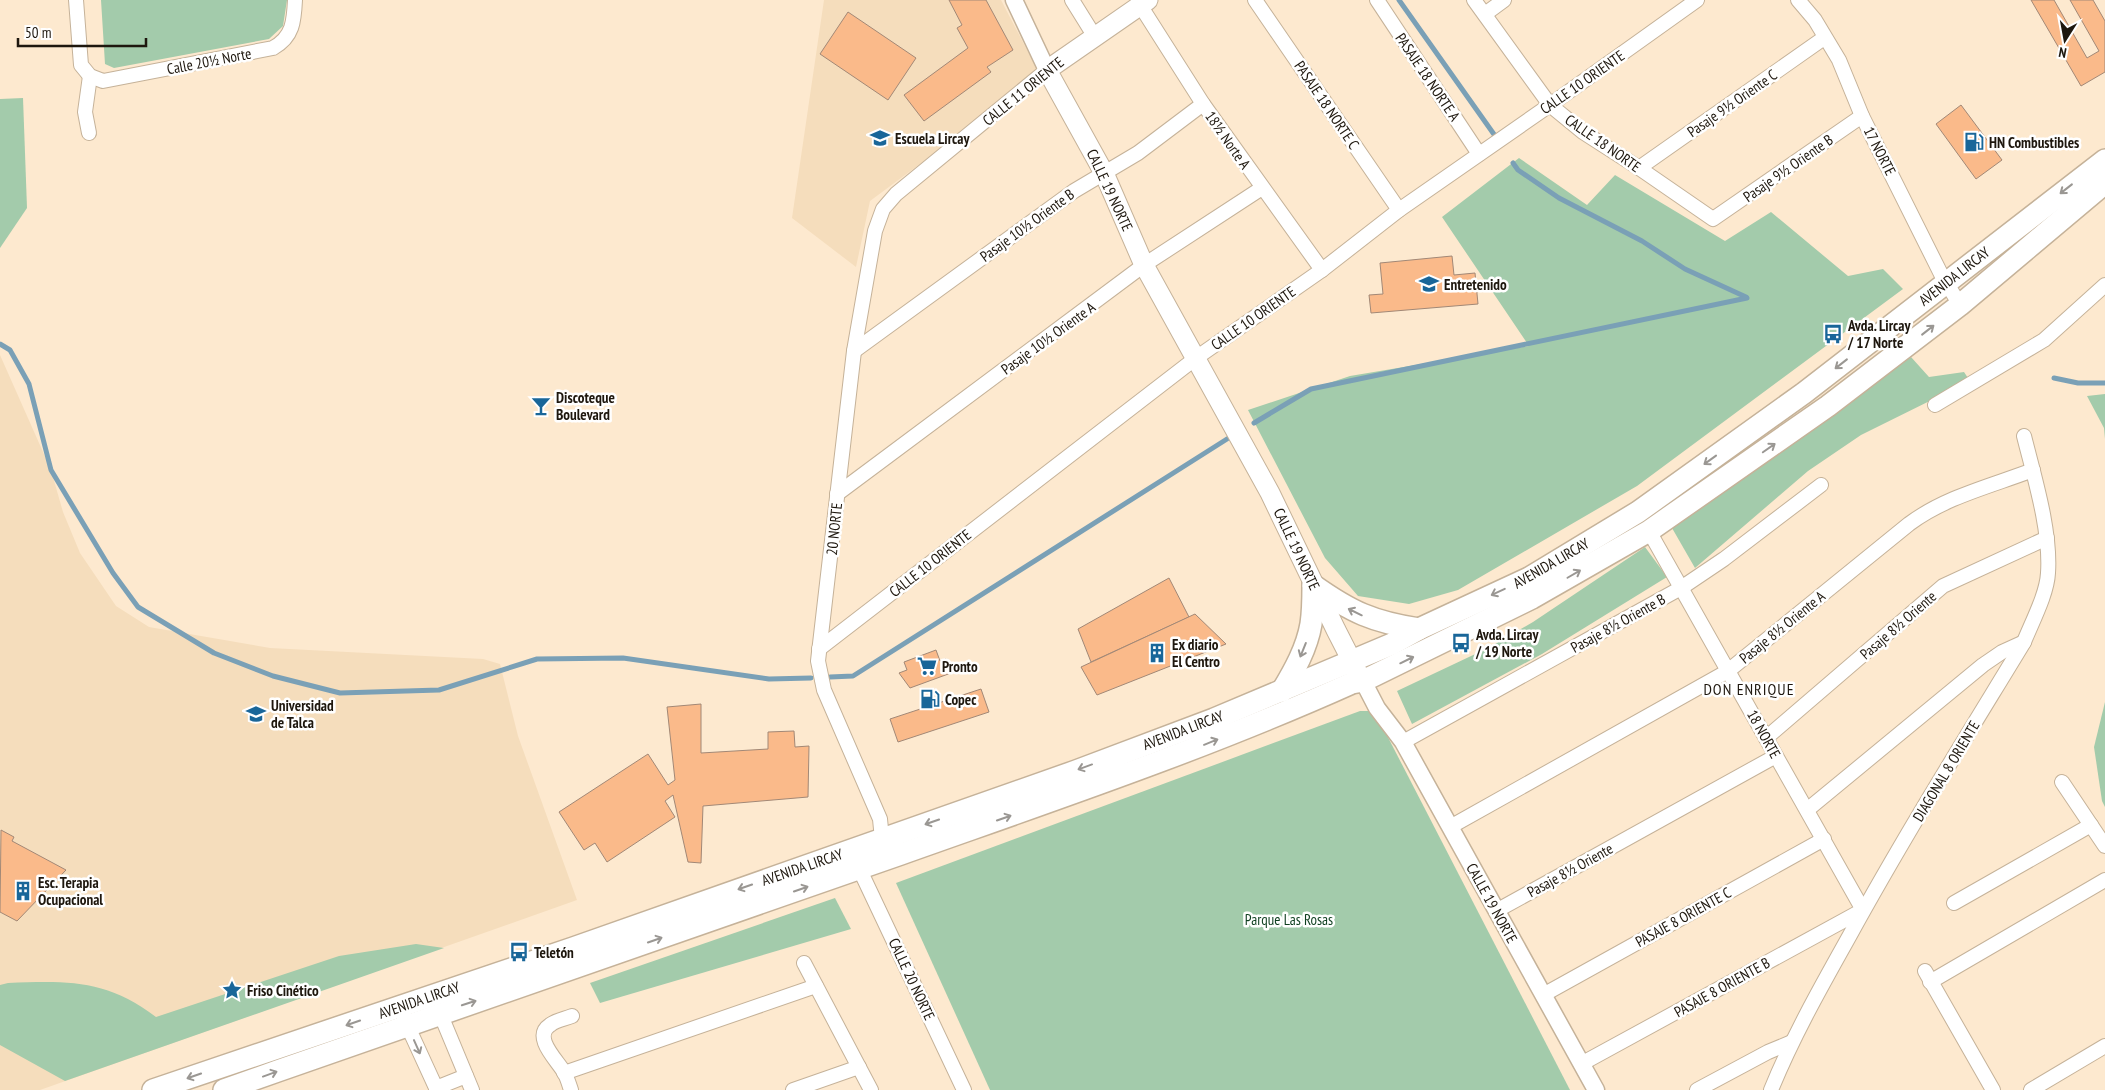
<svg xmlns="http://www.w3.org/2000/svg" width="2105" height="1090" font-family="'PT Sans Narrow',sans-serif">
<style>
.built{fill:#f5ddbc}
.green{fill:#a3cbab}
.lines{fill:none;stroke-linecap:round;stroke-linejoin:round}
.stream{stroke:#7aa0b6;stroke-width:5}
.building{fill:#faba8a;stroke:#a28876}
.minor-casing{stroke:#c5b299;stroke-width:16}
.tertiary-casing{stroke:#c5b299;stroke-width:19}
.secondary-casing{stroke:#c5b299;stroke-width:21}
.primary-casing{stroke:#c5b299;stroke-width:24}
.minor{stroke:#fff;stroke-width:14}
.tertiary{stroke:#fff;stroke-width:16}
.secondary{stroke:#fff;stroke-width:19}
.primary{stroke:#fff;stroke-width:21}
.oneway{stroke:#9a9793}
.labels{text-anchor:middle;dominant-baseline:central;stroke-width:5;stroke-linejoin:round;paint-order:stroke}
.street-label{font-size:15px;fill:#1e170e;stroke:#fff}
.poi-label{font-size:15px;font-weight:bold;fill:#1e170e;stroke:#fff;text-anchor:start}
.park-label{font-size:15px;fill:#0e3f1f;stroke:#fff}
.neighbourhood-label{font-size:16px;letter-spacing:1px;fill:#1e170e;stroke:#fff}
</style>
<rect width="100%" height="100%" fill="#fde9cf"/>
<!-- built -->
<g class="built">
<polygon points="824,0 1001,0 1040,75 870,201 856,267 792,218"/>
<polygon points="0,355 51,470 63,512 80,553 116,606 149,627 270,648 483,659 500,664 518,736 577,900 40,1090 0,1090"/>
</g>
<!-- green -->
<g class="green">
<polygon points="101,0 287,0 283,26 269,39 114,68 105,64"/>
<polygon points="23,98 27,208 0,248 0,99"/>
<polygon points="1519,158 1587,205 1615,175 1725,241 1771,212 1848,276 1883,269 1903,289 1637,486 1458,590 1409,604 1358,596 1325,558 1248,410 1350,376 1529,346 1442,217"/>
<polygon points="1911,357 1929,377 1964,372 1970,381 1861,435 1808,471 1695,568 1672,528"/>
<polygon points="2105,394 2105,439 2104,428 2087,396"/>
<polygon points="1645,547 1667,577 1542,654 1412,724 1397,691 1488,648 1533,622"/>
<polygon points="2105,702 2105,807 2102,801 2094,747"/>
<polygon points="1360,711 1372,711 1377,716 1570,1090 990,1090 896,883"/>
<polygon points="835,898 851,929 600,1003 590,983"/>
<path d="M416,944l28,4 -379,133 -65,-36v-60l8,-2c60,-2 98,-4 148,34l183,-61z"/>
</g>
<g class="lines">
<!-- stream -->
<g class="stream">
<polyline points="1399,0 1498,140"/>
<polyline points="1513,163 1518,170 1559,198 1642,241 1685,269 1746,297"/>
<polyline points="0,344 10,350 29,384 51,470 113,573 138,607 214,653 273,676 340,693 439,690 537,659 623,658 769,679 811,678"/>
<polyline points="2054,378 2078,383 2105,383"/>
<polyline points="1254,423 1311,389 1747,298"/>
<polyline points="830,677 853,676 1227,439"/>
</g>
</g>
<!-- building -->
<g class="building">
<polygon points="949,0 986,0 1013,50 987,67 991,72 924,121 904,95 968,48 957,28 962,25"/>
<polygon points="2031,0 2054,0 2087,58 2099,51 2070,0 2093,0 2105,21 2105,72 2081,86"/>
<polygon points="848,12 916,58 888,100 820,54"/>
<polygon points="1961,105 2002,160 1976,179 1936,124"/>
<polygon points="1452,256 1454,275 1475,273 1478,304 1371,313 1369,295 1383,294 1380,263"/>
<polygon points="1169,578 1189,617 1091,662 1078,629"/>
<polygon points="1195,614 1226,644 1097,695 1081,667"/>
<polygon points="936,650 940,661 946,659 951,673 910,688 899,673 907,670 904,662"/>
<polygon points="981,689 989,712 898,742 890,719"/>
<polygon points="701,704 701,753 768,749 768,732 794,731 795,747 809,746 808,797 703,806 701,863 688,862 673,795 665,801 675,817 607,862 595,843 584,850 559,812 648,754 668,785 675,780 667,707"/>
<polygon points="1,830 14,837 12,841 66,870 17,921 0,912"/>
</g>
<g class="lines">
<defs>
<g id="minor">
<path d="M76,0l5,65 9,11 13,5 170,-33c20,-11 21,-27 22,-48"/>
<polyline points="1072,0 1095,37"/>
<polyline points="1255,0 1399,210"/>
<polyline points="1377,0 1479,154"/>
<polyline points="1474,0 1550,105 1583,132 1639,168 1713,219 1862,116"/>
<polyline points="1798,0 1815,20 1839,60 1862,116 1941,274 1960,305"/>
<polyline points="1140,5 1203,104 1322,270"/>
<polyline points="1485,14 1504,0"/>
<polyline points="89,133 85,112 90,76"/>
<polyline points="1639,168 1824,38"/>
<polyline points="854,351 1074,191 1138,153 1203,104"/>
<polyline points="1935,405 2044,340 2105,285"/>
<polyline points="837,494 1144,265 1262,188"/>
<polyline points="819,649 1196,358 1322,270 1399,210 1550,105 1697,0"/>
<polyline points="1766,738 1943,586 2047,538"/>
<polyline points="1403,742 1681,588 1724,559 1821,485"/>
<polyline points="2062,782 2105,846"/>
<polyline points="1807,810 1983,665 2002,652 2024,642"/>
<path d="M1450,827l278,-156 181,-147c36,-27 82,-38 124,-54"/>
<polyline points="882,839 880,819 824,690 818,661 854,351 875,231 883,209 896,194 1047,70"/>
<polyline points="859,868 964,1090"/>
<polyline points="1954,903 2091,825"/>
<polyline points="1496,911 1776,756"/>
<polyline points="804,963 871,1090"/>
<polyline points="1925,971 1993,1090"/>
<polyline points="1930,982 2105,880"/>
<polyline points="1543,995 1824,839"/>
<polyline points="440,1013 472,1090"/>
<polyline points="404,1018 437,1090"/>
<polyline points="1581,1064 1863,910 1649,531"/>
<polyline points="564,1073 816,986"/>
<polyline points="436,1088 466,1076"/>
<path d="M571,1090c-2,-6 -4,-13 -7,-18 -7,-12 -32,-35 -14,-47 6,-5 15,-6 22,-9"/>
<polyline points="793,1090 859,1067"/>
<polyline points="1697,1090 1768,1052 1792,1042"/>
<path d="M1771,1090c22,-54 51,-105 79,-155 55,-100 115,-196 174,-293 8,-20 23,-48 24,-69 3,-42 -14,-97 -24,-137"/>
<polyline points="2031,1090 2105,1046"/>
</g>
<g id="tertiary">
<polyline points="1014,0 1047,70"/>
<polyline points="1363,681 1377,708 1403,742 1596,1090"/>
</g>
<polyline id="secondary" points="1148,0 1047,70 1104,173 1144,265 1270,493 1336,630 1358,673"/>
<g id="primary">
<path d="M1313,585c38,27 60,37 106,44"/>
<path d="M1282,691c12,-20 25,-43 29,-67 2,-13 2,-26 2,-39"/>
<polyline points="153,1090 573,948 1076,771 1214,719 1392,644 1419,629 1529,578 1638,512 1804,393 2105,160"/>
<path d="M224,1090c225,-80 451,-157 677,-236 152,-54 304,-105 451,-171l11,-2 169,-83 117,-67 179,-125 132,-101 145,-122"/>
</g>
</defs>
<!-- minor casing -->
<use href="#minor" class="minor-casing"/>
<!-- tertiary casing -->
<use href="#tertiary" class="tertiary-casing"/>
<!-- secondary casing -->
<use href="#secondary" class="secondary-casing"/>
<!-- primary casing -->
<use href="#primary" class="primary-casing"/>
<!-- minor -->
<use href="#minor" class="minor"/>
<!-- tertiary -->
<use href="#tertiary" class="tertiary"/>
<!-- secondary -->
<use href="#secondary" class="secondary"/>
<!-- primary -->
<use href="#primary" class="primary"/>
</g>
<!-- one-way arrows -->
<defs><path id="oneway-shaft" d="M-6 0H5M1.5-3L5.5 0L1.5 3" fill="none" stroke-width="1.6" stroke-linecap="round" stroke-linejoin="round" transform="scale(1.25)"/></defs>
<g class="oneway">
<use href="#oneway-shaft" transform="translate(2066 189) rotate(142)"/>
<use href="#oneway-shaft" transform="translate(1928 330) rotate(-38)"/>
<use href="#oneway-shaft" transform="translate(1841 364) rotate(142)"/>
<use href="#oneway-shaft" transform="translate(1769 448) rotate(-35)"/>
<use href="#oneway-shaft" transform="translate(1710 460) rotate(144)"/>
<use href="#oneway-shaft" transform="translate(1574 574) rotate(-30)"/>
<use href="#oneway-shaft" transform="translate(1498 592) rotate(155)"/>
<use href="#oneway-shaft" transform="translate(1355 612) rotate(-154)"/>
<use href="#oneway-shaft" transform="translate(1303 650) rotate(112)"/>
<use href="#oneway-shaft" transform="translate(1407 660) rotate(-26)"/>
<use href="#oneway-shaft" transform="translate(1211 742) rotate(-22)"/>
<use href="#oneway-shaft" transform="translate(1085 767) rotate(160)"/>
<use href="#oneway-shaft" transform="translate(1004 818) rotate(-19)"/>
<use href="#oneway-shaft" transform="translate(932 822) rotate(161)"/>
<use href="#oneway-shaft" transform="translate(745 887) rotate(161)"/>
<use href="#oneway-shaft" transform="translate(801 889) rotate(-19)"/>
<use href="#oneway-shaft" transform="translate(655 940) rotate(-19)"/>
<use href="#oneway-shaft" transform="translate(469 1003) rotate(-18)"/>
<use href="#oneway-shaft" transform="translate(353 1023) rotate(161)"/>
<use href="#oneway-shaft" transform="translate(417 1047) rotate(66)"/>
<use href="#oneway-shaft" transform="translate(270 1074) rotate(-20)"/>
<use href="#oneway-shaft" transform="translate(194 1076) rotate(161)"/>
</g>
<!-- icons -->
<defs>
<symbol id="school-bare" viewBox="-9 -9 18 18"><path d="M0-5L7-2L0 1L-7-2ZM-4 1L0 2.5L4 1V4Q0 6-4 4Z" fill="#196699" stroke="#fff" stroke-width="2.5" paint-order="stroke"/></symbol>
<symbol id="fuel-bare" viewBox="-9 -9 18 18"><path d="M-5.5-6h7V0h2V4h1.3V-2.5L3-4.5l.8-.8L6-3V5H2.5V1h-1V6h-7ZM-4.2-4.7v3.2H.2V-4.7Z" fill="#196699" stroke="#fff" stroke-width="2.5" paint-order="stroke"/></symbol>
<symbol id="bus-bare" viewBox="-9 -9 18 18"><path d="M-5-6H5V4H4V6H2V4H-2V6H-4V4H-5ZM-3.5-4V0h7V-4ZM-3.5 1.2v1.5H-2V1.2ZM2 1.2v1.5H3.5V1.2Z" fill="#196699" stroke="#fff" stroke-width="2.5" paint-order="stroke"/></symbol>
<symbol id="bar-bare" viewBox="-9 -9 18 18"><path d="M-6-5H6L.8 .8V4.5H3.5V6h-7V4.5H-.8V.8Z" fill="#196699" stroke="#fff" stroke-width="2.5" paint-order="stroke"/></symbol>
<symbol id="building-bare" viewBox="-9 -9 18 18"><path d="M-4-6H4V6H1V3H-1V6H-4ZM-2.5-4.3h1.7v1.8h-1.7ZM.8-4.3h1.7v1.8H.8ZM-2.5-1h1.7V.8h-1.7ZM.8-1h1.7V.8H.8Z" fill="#196699" stroke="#fff" stroke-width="2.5" paint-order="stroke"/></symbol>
<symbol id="supermarket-bare" viewBox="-9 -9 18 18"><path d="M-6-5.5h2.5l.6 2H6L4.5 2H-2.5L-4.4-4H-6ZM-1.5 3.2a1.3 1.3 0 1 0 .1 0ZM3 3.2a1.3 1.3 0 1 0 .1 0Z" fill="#196699" stroke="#fff" stroke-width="2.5" paint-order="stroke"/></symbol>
<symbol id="university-bare" viewBox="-9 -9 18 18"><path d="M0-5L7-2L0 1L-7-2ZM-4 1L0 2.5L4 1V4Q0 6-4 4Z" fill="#196699" stroke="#fff" stroke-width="2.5" paint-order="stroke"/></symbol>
<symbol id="sight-bare" viewBox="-9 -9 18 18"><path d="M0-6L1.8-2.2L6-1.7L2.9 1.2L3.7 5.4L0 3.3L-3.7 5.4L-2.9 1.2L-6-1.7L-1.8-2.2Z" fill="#196699" stroke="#fff" stroke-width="2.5" paint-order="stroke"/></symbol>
</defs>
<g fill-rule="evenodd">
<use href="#school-bare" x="866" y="124" width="28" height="28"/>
<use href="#fuel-bare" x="1960" y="128" width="28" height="28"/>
<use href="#school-bare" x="1415" y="270" width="28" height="28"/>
<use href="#bus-bare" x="1819" y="320" width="28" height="28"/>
<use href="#bar-bare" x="527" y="392" width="28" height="28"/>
<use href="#bus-bare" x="1447" y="629" width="28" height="28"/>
<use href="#building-bare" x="1143" y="639" width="28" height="28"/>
<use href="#supermarket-bare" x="913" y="652" width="28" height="28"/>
<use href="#fuel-bare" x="916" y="685" width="28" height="28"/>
<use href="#university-bare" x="242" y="700" width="28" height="28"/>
<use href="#building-bare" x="9" y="877" width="28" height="28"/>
<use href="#bus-bare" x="505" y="938" width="28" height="28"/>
<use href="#sight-bare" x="218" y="976" width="28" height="28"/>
</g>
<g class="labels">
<!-- street labels -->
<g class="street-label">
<text transform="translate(209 61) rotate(-11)">Calle 20½ Norte</text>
<text transform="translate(1428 77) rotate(56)">PASAJE 18 NORTE A</text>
<text transform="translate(1582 82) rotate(-35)">CALLE 10 ORIENTE</text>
<text transform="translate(1023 91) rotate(-39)">CALLE 11 ORIENTE</text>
<text transform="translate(1732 103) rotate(-35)">Pasaje 9½ Oriente C</text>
<text transform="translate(1327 105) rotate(56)">PASAJE 18 NORTE C</text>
<text transform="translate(1228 140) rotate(55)">18½ Norte A</text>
<text transform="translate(1603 143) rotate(35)">CALLE 18 NORTE</text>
<text transform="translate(1880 151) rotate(63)">17 NORTE</text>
<text transform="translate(1788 168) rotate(-35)">Pasaje 9½ Oriente B</text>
<text transform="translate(1110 190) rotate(65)">CALLE 19 NORTE</text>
<text transform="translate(1027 225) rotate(-36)">Pasaje 10½ Oriente B</text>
<text transform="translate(1954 276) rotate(-38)">AVENIDA LIRCAY</text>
<text transform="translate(1253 318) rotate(-35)">CALLE 10 ORIENTE</text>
<text transform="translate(1048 338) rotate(-36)">Pasaje 10½ Oriente A</text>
<text transform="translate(834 529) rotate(-84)">20 NORTE</text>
<text transform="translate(1297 549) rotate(65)">CALLE 19 NORTE</text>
<text transform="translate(930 563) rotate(-38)">CALLE 10 ORIENTE</text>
<text transform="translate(1551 563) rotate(-30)">AVENIDA LIRCAY</text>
<text transform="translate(1618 623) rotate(-29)">Pasaje 8½ Oriente B</text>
<text transform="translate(1898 625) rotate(-41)">Pasaje 8½ Oriente</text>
<text transform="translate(1782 627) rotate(-39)">Pasaje 8½ Oriente A</text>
<text transform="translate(1183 730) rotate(-21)">AVENIDA LIRCAY</text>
<text transform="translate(1764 734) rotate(61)">18 NORTE</text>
<text transform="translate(1946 771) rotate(-59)">DIAGONAL 8 ORIENTE</text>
<text transform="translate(802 867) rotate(-19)">AVENIDA LIRCAY</text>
<text transform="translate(1570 870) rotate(-29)">Pasaje 8½ Oriente</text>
<text transform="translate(1492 903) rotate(61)">CALLE 19 NORTE</text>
<text transform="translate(1683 917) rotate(-29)">PASAJE 8 ORIENTE C</text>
<text transform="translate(912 979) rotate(65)">CALLE 20 NORTE</text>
<text transform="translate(1722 987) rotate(-29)">PASAJE 8 ORIENTE B</text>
<text transform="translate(419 1000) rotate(-19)">AVENIDA LIRCAY</text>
</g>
<!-- poi labels -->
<g class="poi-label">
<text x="895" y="138">Escuela Lircay</text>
<text x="1989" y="142">HN Combustibles</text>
<text x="1444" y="284">Entretenido</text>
<text x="1848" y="325">Avda. Lircay<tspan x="1848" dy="17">/ 17 Norte</tspan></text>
<text x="556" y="397">Discoteque<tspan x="556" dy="17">Boulevard</tspan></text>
<text x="1476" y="634">Avda. Lircay<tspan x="1476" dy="17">/ 19 Norte</tspan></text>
<text x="1172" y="644">Ex diario<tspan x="1172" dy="17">El Centro</tspan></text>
<text x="942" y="666">Pronto</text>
<text x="945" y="699">Copec</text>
<text x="271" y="705">Universidad<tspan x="271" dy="17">de Talca</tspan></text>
<text x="38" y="882">Esc. Terapia<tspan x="38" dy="17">Ocupacional</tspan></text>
<text x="534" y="952">Teletón</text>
<text x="247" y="990">Friso Cinético</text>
</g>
<!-- park labels -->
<g class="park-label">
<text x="1289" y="919">Parque Las Rosas</text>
</g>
<!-- neighbourhood labels -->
<g class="neighbourhood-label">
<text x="1749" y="689">DON ENRIQUE</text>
</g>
</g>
<!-- north arrow -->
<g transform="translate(2065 40) rotate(191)" stroke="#ffffff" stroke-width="4" paint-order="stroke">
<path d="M0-4L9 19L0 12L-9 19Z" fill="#1e170e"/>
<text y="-8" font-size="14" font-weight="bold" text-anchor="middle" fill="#1e170e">N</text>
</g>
<!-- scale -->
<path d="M18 38v8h128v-8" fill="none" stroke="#1e170e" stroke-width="2.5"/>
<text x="25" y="38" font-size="15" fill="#1e170e" stroke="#ffffff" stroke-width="4" paint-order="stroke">50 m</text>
</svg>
